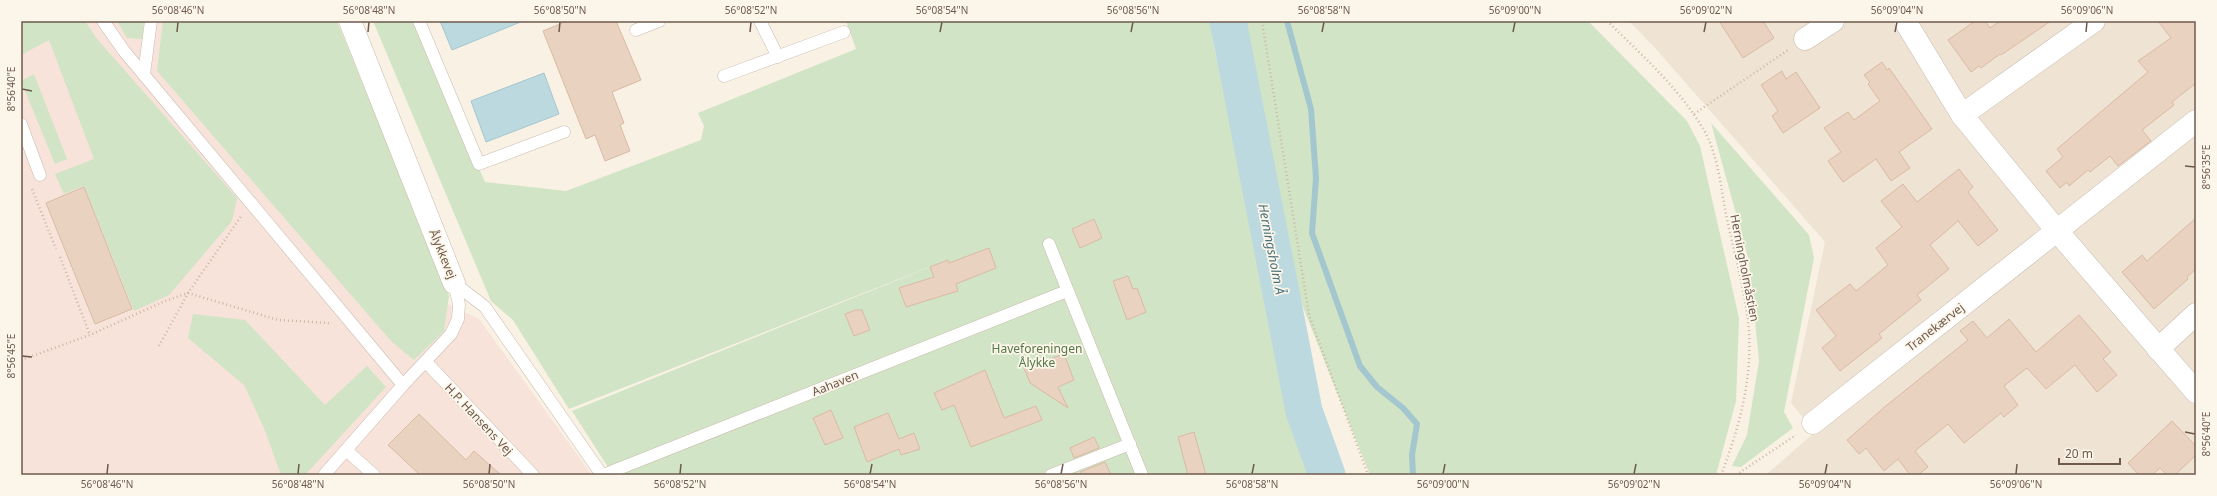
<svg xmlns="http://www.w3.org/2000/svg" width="2217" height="496" font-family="'Noto Sans',sans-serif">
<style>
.residential{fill:#efe3d4}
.commercial{fill:#f7e3da}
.green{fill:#d1e4c5}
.water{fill:#bcd9df;stroke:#a4c7cf}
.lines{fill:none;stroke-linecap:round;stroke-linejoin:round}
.stream{stroke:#a4c7cf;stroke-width:6}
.river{stroke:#bcd9df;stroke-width:37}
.building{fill:#ead2c0;stroke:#dabaa3}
.lane-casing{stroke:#c8baac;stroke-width:13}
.street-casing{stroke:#c8baac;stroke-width:23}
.path{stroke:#cfb6a3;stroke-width:2.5;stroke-dasharray:1 3;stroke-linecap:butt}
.lane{stroke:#fff;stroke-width:12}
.street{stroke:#fff;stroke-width:22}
.ticks{fill:none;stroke:#6e5a4d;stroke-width:1.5}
.labels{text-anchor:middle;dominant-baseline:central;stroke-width:3.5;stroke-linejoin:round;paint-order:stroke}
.street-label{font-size:12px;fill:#6e5a4d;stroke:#fcf6ea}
.park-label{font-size:12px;fill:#56784a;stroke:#fcf6ea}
.water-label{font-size:13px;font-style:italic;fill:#4b747e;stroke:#fcf6ea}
.neatline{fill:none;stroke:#6e5a4d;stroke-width:1.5}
.ticks-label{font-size:10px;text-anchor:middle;fill:#6e5a4d}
</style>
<rect width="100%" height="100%" fill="#f9f1e4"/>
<!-- residential -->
<polygon class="residential" points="1629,21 2196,21 2196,475 1766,475 1815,432 1791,403 1825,242 1656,49"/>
<!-- commercial -->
<polygon class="commercial" points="21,21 327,21 438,299 479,319 592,475 21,475"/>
<!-- green -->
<g class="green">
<polygon points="21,21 85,21 97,39 237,198 232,221 169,295 134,311 84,186 64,194 55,174 94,159 49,40 21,55"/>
<polygon points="117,21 144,21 142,39 127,38"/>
<polygon points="163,21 337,21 449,296 444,331 414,360 391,341 157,71"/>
<polygon points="373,21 413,21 485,182 566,191 701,140 704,126 698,113 856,49 846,21 1211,21 1212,36 1268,316 1321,475 613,475 572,411 960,255 569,409 513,320 491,301"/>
<polygon points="1246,21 1588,21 1687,121 1700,146 1739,318 1736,401 1716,475 1370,475 1285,262"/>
<polygon points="34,74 67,159 55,164 21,81"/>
<polygon points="1711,123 1809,235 1814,258 1784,412 1793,428 1741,467 1732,466 1747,435 1759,361 1749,261"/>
<polygon points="193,314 245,320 325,405 367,366 386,387 305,475 281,475 264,428 244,385 188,338"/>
</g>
<!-- water -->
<g class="water">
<polygon points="440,21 523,21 452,50"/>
<polygon points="544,73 559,114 486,142 471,101"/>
</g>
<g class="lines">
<!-- stream -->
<polyline class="stream" points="1287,21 1311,109 1316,178 1312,233 1360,366 1377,387 1403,408 1417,424 1412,455 1413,475"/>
<!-- river -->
<polyline class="river" points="1228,21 1304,411 1327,475"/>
</g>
<!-- building -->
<g class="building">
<polygon points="567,21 616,21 641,80 612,92 624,123 620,125 630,151 605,161 595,135 586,139 543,31"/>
<polygon points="1719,21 1763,21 1774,38 1743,58"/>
<polygon points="1975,21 1985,21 1990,28 2000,21 2051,21 2001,55 2000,54 1981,68 1979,66 1971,72 1948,40"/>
<polygon points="2158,21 2196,21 2196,83 2172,102 2174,105 2142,130 2151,141 2118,166 2110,156 2090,172 2088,170 2069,186 2067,182 2060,188 2046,171 2063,157 2057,149 2148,72 2138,61 2171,38"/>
<polygon points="1882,62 1887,70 1889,68 1932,129 1899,152 1910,168 1891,181 1876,159 1843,182 1828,161 1841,152 1824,128 1848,112 1854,120 1880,101 1868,84 1870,82 1864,75"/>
<polygon points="1782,71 1786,79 1796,72 1820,108 1783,133 1772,116 1778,111 1761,85"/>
<polygon points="1959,169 1973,187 1968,192 1998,230 1978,246 1958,221 1930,245 1949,269 1917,295 1921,300 1879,334 1882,338 1840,371 1822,348 1836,336 1816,310 1850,284 1856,291 1888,265 1876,248 1902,227 1881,201 1903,184 1917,202"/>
<polygon points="84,187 132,309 95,324 46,203"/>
<polygon points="2196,218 2196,269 2187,277 2188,279 2154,309 2122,272 2142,255 2147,261"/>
<polygon points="1094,219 1102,238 1080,248 1072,229"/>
<polygon points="989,248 996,268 956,284 958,291 906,307 899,288 934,277 930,267 948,260 949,263"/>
<polygon points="1128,276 1133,289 1137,288 1146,312 1127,320 1113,281"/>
<polygon points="855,310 862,310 870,330 854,336 845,314"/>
<polygon points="2079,315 2111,352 2103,359 2117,375 2097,392 2075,365 2046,389 2027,368 2004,386 2018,405 2004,417 2001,413 1964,443 1948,424 1915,451 1928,467 1918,475 1910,475 1898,459 1884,471 1866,448 1859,454 1847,440 1887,405 1968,340 1960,331 1973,321 1987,338 2009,319 2036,352"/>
<polygon points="1064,354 1074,380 1058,387 1068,408 1030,383 1024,368"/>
<polygon points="985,370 1004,418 1036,406 1042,420 971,447 954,405 942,410 934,393"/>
<polygon points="831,410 843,438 825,445 813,418"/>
<polygon points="888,413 899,439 914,433 920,449 901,455 899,449 867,462 854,427"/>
<polygon points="419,414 466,460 474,451 501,475 420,475 388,445"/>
<polygon points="2172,421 2196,446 2196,455 2175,475 2167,475 2160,468 2152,475 2139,475 2128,463"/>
<polygon points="1194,432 1206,475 1188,475 1178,437"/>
<polygon points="1094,437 1099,448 1074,458 1070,448"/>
<polygon points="1105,462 1111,475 1082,475 1080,472"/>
</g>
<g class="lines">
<defs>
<g id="lane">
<polyline points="103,21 124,51 403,385"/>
<polyline points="419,21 479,164 564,132"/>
<polyline points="760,21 778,57"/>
<polyline points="636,30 659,21"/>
<polyline points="144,74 151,21"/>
<polyline points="724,76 844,32"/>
<polyline points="21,124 40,175"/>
<polyline points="1049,244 1142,475"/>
<polyline points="454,283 485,307 602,475"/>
<polyline points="426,362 533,475"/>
<polyline points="346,450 374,475"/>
<polyline points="324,475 403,385 451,334 458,319 459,304 454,283"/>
<polyline points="603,475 1067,291"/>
<polyline points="1051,475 1130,444"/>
</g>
<g id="street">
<polyline points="350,21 454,283"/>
<polyline points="1905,21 1962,115 2057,231 2196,392"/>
<polyline points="1805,39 1833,21"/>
<polyline points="1962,115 2094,21"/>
<polyline points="2158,349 2196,314"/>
<polyline points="1813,423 2196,121"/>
</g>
</defs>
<!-- lane casing -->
<use href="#lane" class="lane-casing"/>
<!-- street casing -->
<use href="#street" class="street-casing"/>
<!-- path -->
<g class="path">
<polyline points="1262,21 1309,315 1368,475"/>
<path d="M1607,21c35,34 74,69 98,111 13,24 16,56 21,82 7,35 18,72 22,107 6,53 -8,105 -27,154"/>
<polyline points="1694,114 1788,50"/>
<polyline points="32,189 56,249"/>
<polyline points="60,257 90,335"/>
<polyline points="159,346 188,293 242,215"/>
<polyline points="21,360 90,335 165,301 188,293 278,320 329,323"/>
<polyline points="1736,475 1796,435"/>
</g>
<!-- lane -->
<use href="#lane" class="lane"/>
<!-- street -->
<use href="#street" class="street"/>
</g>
<!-- ticks -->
<path class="ticks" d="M177,32l1,-10M368,32l1,-10M559,32l1,-10M750,32l1,-10M940,32l2,-10M1131,32l2,-10M1322,32l2,-10M1513,32l2,-10M1704,32l2,-10M1895,32l2,-10M2086,32l1,-10M22,89l10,2M2185,166l10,1M22,356l10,1M2185,432l10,2M107,474l1,-10M298,474l1,-10M489,474l1,-10M680,474l1,-10M870,474l2,-10M1061,474l2,-10M1252,474l2,-10M1443,474l2,-10M1634,474l2,-10M1825,474l2,-10M2016,474l1,-10"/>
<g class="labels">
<!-- street labels -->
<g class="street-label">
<text transform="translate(443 254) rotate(68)">Ålykkevej</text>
<text transform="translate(1745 268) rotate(79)">Herningholmåstien</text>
<text transform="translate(1935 327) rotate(-38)">Tranekærvej</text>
<text transform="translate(835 383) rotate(-22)">Aahaven</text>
<text transform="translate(479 419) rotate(47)">H.P. Hansens Vej</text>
</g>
<!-- park labels -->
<g class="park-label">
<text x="1037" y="348">Haveforeningen<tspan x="1037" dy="14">Ålykke</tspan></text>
</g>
<!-- water labels -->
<g class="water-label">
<text transform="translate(1272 249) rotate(79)">Herningsholm Å</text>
</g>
</g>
<!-- border -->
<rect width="2217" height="496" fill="none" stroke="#fcf6ea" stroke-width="44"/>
<!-- scale -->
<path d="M2059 458v6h61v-6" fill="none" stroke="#6e5a4d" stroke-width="2"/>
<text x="2065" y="458" font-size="12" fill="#6e5a4d" stroke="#fcf6ea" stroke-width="3" paint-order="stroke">20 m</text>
<rect x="22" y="22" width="2173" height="452" class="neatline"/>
<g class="ticks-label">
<text x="178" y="14">56°08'46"N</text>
<text x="369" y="14">56°08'48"N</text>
<text x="560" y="14">56°08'50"N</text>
<text x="751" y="14">56°08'52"N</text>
<text x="942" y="14">56°08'54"N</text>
<text x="1133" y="14">56°08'56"N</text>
<text x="1324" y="14">56°08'58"N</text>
<text x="1515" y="14">56°09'00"N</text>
<text x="1706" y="14">56°09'02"N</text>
<text x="1897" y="14">56°09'04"N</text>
<text x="2087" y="14">56°09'06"N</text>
<text transform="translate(11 89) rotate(-90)" y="4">8°56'40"E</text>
<text transform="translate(2206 167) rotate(-90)" y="4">8°56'35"E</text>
<text transform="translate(11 356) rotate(-90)" y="4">8°56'45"E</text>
<text transform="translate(2206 434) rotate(-90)" y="4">8°56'40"E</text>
<text x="107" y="488">56°08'46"N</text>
<text x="298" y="488">56°08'48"N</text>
<text x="489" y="488">56°08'50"N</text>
<text x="680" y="488">56°08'52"N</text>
<text x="870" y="488">56°08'54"N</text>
<text x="1061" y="488">56°08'56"N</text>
<text x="1252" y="488">56°08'58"N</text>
<text x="1443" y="488">56°09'00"N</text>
<text x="1634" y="488">56°09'02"N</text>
<text x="1825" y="488">56°09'04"N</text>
<text x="2016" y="488">56°09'06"N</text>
</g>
</svg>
